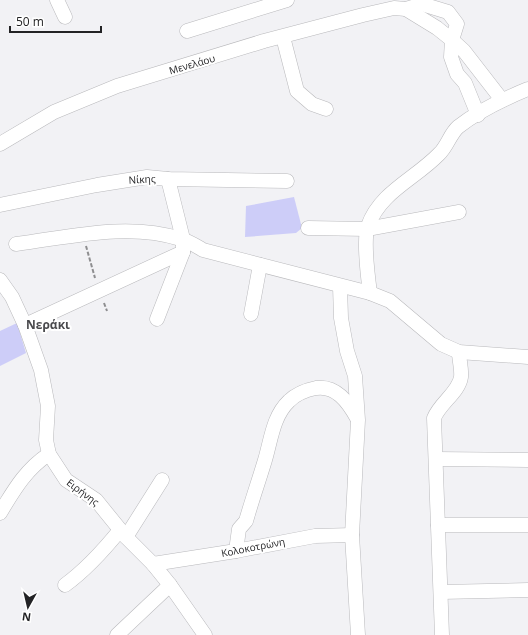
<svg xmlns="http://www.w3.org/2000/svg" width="528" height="635" font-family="'Open Sans',sans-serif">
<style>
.pitch{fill:#cdcdf8}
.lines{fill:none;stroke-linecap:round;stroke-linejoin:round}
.minor-casing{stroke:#b9b9bc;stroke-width:15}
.path{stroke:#8e8e90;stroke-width:2;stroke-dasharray:4 2;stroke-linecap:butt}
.minor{stroke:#fff;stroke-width:14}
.labels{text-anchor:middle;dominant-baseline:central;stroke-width:4;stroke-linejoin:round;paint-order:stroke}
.street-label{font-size:10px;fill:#232325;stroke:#fff}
.quarter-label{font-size:12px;font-weight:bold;fill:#4a4a4d;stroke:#fff}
</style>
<rect width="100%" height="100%" fill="#f2f2f5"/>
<!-- pitch -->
<g class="pitch">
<polygon points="294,197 302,228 296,233 245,237 246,206"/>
<polygon points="17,323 26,353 0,366 0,331"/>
</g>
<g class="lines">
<defs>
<g id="minor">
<polyline points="57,0 65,17"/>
<polyline points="406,9 437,28 452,40 451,57 457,74 465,83 478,115"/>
<polyline points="187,31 287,0"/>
<polyline points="283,37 297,91 312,104 326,109"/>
<polyline points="0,144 54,112 117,86 264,41 363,15 394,8 406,9 422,4 448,12 457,24 452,40 464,51 502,100"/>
<polyline points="0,205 97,185 147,177 168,179 287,181"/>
<polyline points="308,228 367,229 459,212"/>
<path d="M16,244c55,-7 111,-22 165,-5 8,2 15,7 22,11l167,43 20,8 51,43 18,8 69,5"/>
<polyline points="0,280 12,297 25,325 41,370 48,406 46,440 49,454 66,480 96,500 126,537 153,564 170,585 205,635"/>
<polyline points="340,286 341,318 347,351 355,376 358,420 352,535 358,635"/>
<path d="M370,293c-2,-15 -7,-53 -2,-67 12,-34 47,-47 71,-72 8,-7 11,-20 19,-27 19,-15 48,-29 70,-38"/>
<polyline points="251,314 260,265"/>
<polyline points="157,319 183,252 183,239 168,179"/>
<polyline points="25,325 183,252"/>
<polyline points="436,459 528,460"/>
<path d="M0,513c14,-23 26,-44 49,-59"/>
<polyline points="438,525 528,525"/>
<polyline points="126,537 162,480"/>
<path d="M236,551l3,-22 7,-8c6,-21 13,-41 19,-61 6,-20 8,-44 24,-59 7,-7 17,-11 27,-13 20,-3 32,14 41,30"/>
<polyline points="153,564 236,551 315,536 352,535"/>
<path d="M65,585c22,-16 38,-34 55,-55"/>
<polyline points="441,592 528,590"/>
<polyline points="117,635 170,585"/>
<path d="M442,635l-8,-217c6,-15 25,-26 27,-41 1,-8 -2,-17 -2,-25"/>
</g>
</defs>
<!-- minor casing -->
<use href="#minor" class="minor-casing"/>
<!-- path -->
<g class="path">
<polyline points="86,246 95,278"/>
<polyline points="104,303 107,311"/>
</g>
<!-- minor -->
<use href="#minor" class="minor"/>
</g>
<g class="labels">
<!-- street labels -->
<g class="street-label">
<text transform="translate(192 64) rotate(-16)">Μενελάου</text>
<text transform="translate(142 179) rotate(-3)">Νίκης</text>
<text transform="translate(83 492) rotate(37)">Ειρήνης</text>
<text transform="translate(253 547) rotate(-11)">Κολοκοτρώνη</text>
</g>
<!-- quarter labels -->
<g class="quarter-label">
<text x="48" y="324">Νεράκι</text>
</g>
</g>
<!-- north arrow -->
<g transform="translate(28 607) rotate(188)" stroke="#ffffff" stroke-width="3" paint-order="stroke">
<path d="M0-3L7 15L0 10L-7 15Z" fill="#232325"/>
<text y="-6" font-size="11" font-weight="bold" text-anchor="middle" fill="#232325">N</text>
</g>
<!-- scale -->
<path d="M10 26v6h91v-6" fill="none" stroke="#232325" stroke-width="2"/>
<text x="16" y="26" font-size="12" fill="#232325" stroke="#ffffff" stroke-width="3" paint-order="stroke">50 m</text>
</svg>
